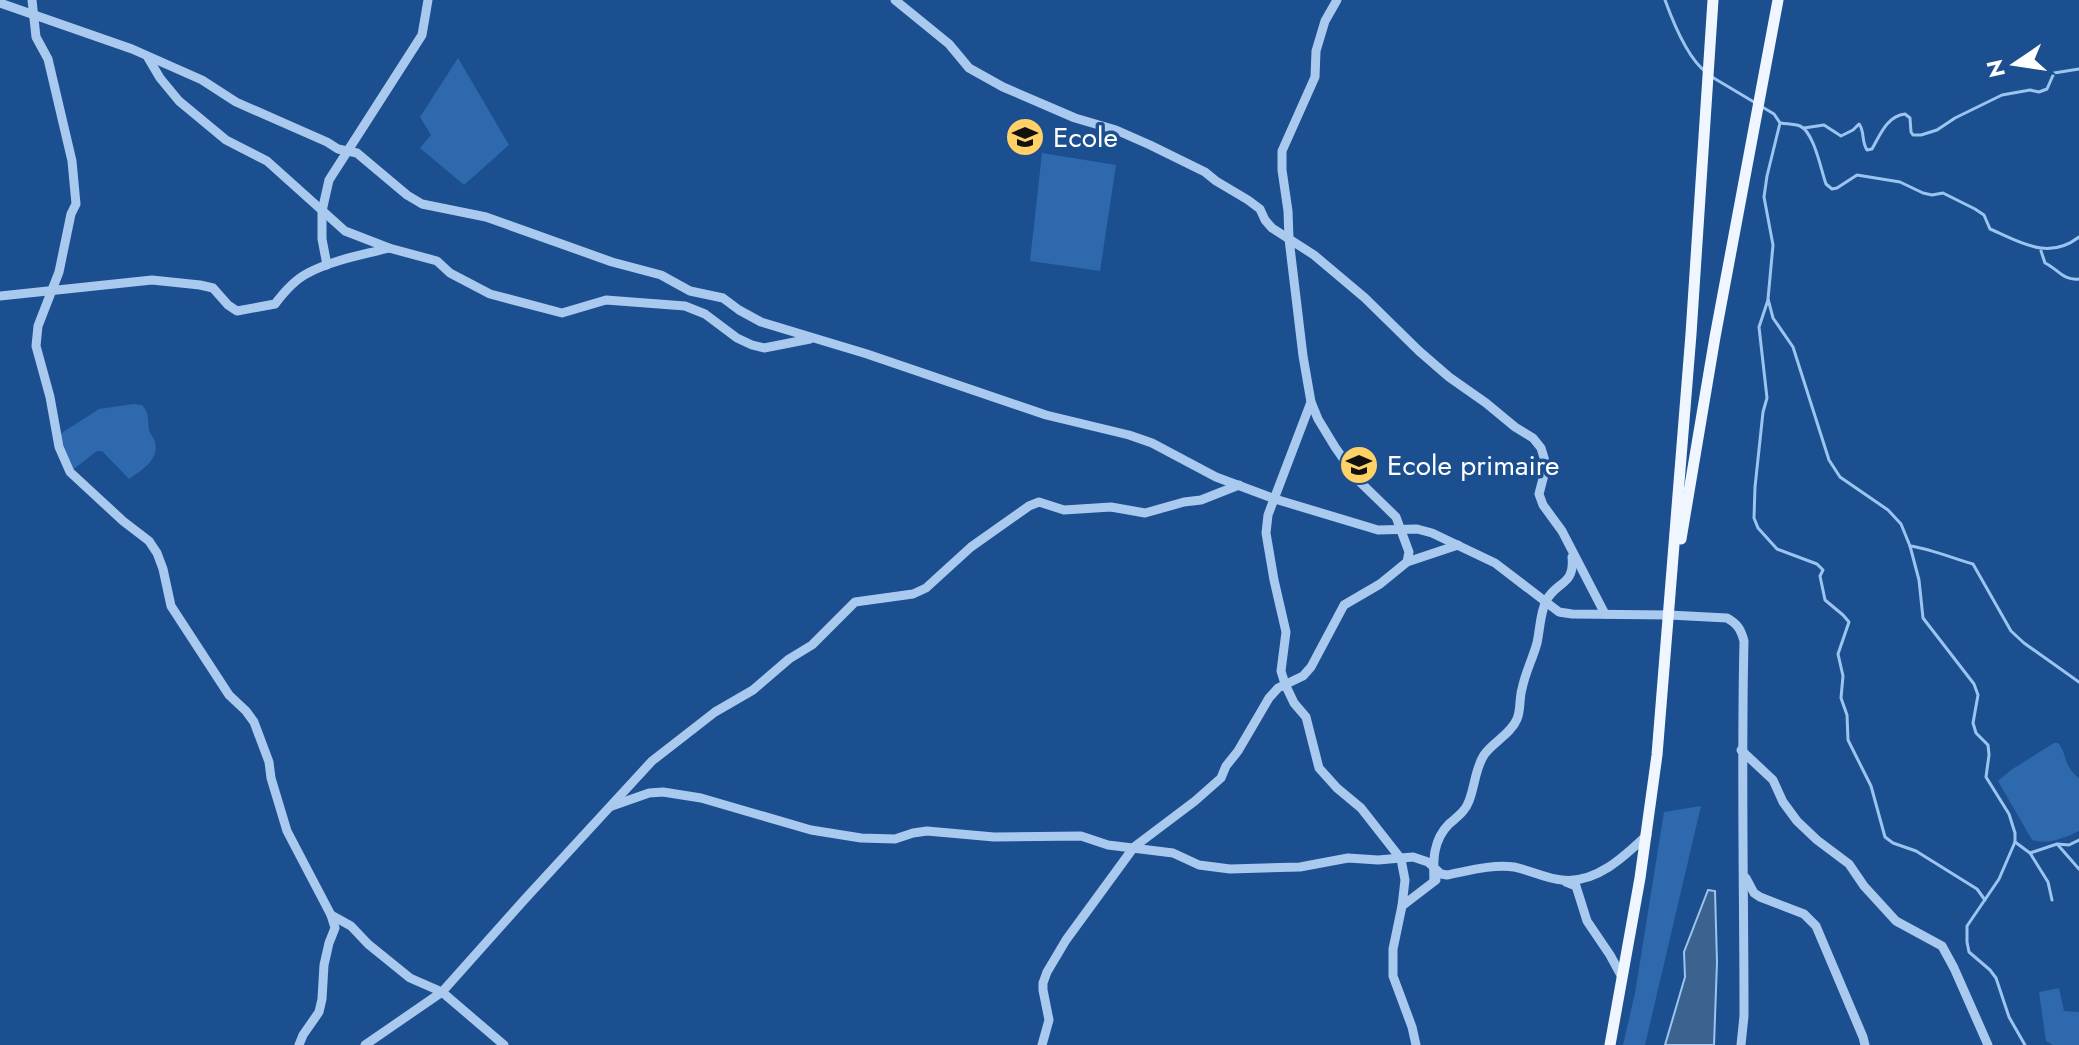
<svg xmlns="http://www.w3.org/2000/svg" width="2079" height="1045" font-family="Jost,sans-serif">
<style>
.green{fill:#2e69ad}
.water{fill:#3c6290;stroke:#9cc4f0;stroke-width:2}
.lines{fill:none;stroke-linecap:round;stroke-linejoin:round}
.stream{stroke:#9cc4f0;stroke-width:3}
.minor{stroke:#a9c9ee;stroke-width:9}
.major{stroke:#f0f6ff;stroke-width:11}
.labels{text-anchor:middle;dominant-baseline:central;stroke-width:7;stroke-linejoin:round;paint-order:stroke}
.poi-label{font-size:28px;fill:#fff;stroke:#1b4f8f;text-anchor:start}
</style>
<rect width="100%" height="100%" fill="#1b4f8f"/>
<!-- green -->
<g class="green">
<polygon points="458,58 509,145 464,185 420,148 431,135 420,117"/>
<polygon points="1042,153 1116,165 1100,271 1030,261"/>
<path d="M133,404l9,1c8,9 5,13 7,25 1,4 5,8 6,12 5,17 -14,29 -26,37l-27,-28h-5l-27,21 -13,-36 42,-27z"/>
<path d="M2054,743h4c10,11 4,22 21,35v53c-15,7 -31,14 -47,9l-34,-59 13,-11z"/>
<polygon points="1701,806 1645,1045 1623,1045 1635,993 1664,812"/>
<polygon points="2059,988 2064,1011 2079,1012 2079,1045 2053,1045 2046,1041 2039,992"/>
</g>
<!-- water -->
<polygon class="water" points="1708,890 1715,891 1717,962 1714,1045 1665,1045 1685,977 1684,952"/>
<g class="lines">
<!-- stream -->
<g class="stream">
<path d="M1665,0c8,22 22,58 41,72"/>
<polyline points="1712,77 1774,114 1780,123 1767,176 1764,197 1773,245 1768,299 1773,318 1793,347 1829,460 1840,477 1888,510 1901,524 1910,546 1919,580 1923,618 1974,684 1978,695 1973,723 1976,733 1988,745 1989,755 1986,777 2009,814 2015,833 2015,842 1999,879 1967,926 1967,942 1969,952 1990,970 1996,978 2009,1017 2025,1045"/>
<path d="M1781,123c5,1 13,1 19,3 14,6 21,44 26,58l6,5 5,-1 20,-13 43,7 23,11 9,2 11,-2 32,16 9,6 6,14c31,13 58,32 89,8"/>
<path d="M1804,128l20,-3 17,11 12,-6 6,-6c6,7 2,17 8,26l5,-1c8,-14 15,-33 33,-35l5,4 1,14 2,3h8l16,-5 18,-12 47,-23 28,-5 9,2 8,-3 7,-16 25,-4"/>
<path d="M2041,251l4,12c13,6 18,18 34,16"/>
<polyline points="1768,300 1759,327 1767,398 1763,412 1755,487 1754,518 1758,528 1777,549 1817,564 1823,570 1820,576 1825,600 1843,615 1849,622 1838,654 1843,676 1841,698 1847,715 1848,740 1871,786 1885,837 1893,843 1916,851 1977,889 1985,900"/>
<path d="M1910,546c21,3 42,12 63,18l38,67 13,12 55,39"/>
<polyline points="2015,842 2030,853 2057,844 2069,845 2079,840"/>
<polyline points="2058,845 2079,869"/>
<polyline points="2030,853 2048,882 2052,900"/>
</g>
<!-- minor -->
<g class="minor">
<polyline points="32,0 36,37 48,59 72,161 76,204 71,214 59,272 38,326 36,346 50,397 59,447 70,472 123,521 149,541 157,553 163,569 171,606 229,695 246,711 254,722 269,762 271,778 287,831 331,915 335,928 329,943 324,965 322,999 319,1012 303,1035 299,1045"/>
<polyline points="895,0 949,44 969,68 1003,87 1075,118 1116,130 1150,145 1205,172 1216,181 1248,200 1260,209 1265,220 1272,228 1314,255 1365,298 1419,351 1449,377 1486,403 1515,427 1533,438 1541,448 1545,461 1545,471 1539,494 1543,505 1562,531 1605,614"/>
<path d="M0,3l132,46 70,31 34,22 91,40 11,7 19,4 50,42 15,9 64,13 126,45 49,13 29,16 33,7 16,12 22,12 106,32 179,61 83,20 23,8 64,34 59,22 103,31 39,-1 15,4 63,30 64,49 13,2 97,1 58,3c11,6 14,12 17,23 -3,125 0,250 0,375l-3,29"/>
<polyline points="147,56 160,78 179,101 226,140 267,161 345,231 389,248 437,261 450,273 490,294 562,313 606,300 685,306 705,314 737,338 752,345 764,348 810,339"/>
<polyline points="327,265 322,239 322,211 329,180 422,35 428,0"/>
<path d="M0,296l152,-16 48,5 13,3 15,17 9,6 38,-7c9,-12 19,-24 33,-31 24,-13 55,-18 81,-25"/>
<polyline points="1311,402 1268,515 1266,533 1274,580 1286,632 1281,671 1285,684 1294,703 1306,717 1319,768 1337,788 1361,808 1401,859 1405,880 1402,906 1393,949 1393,976 1412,1027 1416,1045"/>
<polyline points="1407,562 1458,545"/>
<polyline points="1741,750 1773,780 1783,802 1797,821 1817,840 1849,864 1864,886 1896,921 1942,946 1954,968 1988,1045"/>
<path d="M612,806l37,-13 14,-1 38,6 110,32 50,8 34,1 18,-6 14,-2 67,6 87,-1 27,9 65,8 26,12 31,4 70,-2 48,-9 30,2 35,-3 15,5 13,12 6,1c21,-4 45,-11 67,-8 16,3 32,12 48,13 34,4 63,-24 85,-45"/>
<polyline points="1746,878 1754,893 1760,897 1804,914 1816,926 1863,1037 1865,1045"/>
<path d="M1434,881c-1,-21 -1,-41 15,-57 8,-7 16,-12 20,-23 6,-15 6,-32 15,-46 9,-13 27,-21 33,-36 4,-9 2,-20 5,-30 3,-16 11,-31 15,-46 3,-14 3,-29 9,-42 10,-20 29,-15 26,-44"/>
<polyline points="1566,882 1576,886 1587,921 1610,955 1622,977"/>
<polyline points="1402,906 1436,880"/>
<polyline points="331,915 351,926 368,944 410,978 442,992 504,1045"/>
<polyline points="365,1045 442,992 525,899 652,761 715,712 753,690 789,659 812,645 855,602 913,594 926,588 971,547 1029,506 1039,502 1064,510 1111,507 1145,513 1184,502 1201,500 1239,485"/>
<polyline points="1042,1045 1049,1020 1043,990 1043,983 1047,972 1066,940 1134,847 1195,801 1221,778 1226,766 1238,751 1269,698 1278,688 1303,676 1311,667 1344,605 1380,584 1407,562 1409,552 1396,517 1358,480 1335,447 1318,419 1311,402 1303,356 1289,239 1288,211 1282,170 1282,151 1315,77 1316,51 1325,21 1337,0"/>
</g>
<!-- major -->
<g class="major">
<polyline points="1681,539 1715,337 1778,0"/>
<polyline points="1610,1045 1640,878 1657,755 1691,334 1713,0"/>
</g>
</g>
<!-- icons -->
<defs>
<symbol id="school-disc" viewBox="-11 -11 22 22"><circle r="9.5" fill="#ffd166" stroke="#1b4f8f"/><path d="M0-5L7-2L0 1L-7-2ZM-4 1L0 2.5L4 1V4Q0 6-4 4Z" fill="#111"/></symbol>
</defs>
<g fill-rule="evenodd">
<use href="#school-disc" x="1003" y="115" width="44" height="44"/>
<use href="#school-disc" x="1337" y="443" width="44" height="44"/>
</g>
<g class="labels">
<!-- poi labels -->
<g class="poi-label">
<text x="1053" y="137">Ecole</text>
<text x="1387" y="465">Ecole primaire</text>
</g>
</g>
<!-- north arrow -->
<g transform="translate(2015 64) rotate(257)" stroke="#1b4f8f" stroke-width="6" paint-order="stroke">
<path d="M0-6L14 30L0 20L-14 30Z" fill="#ffffff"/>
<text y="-12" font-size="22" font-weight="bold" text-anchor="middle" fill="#ffffff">N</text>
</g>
</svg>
